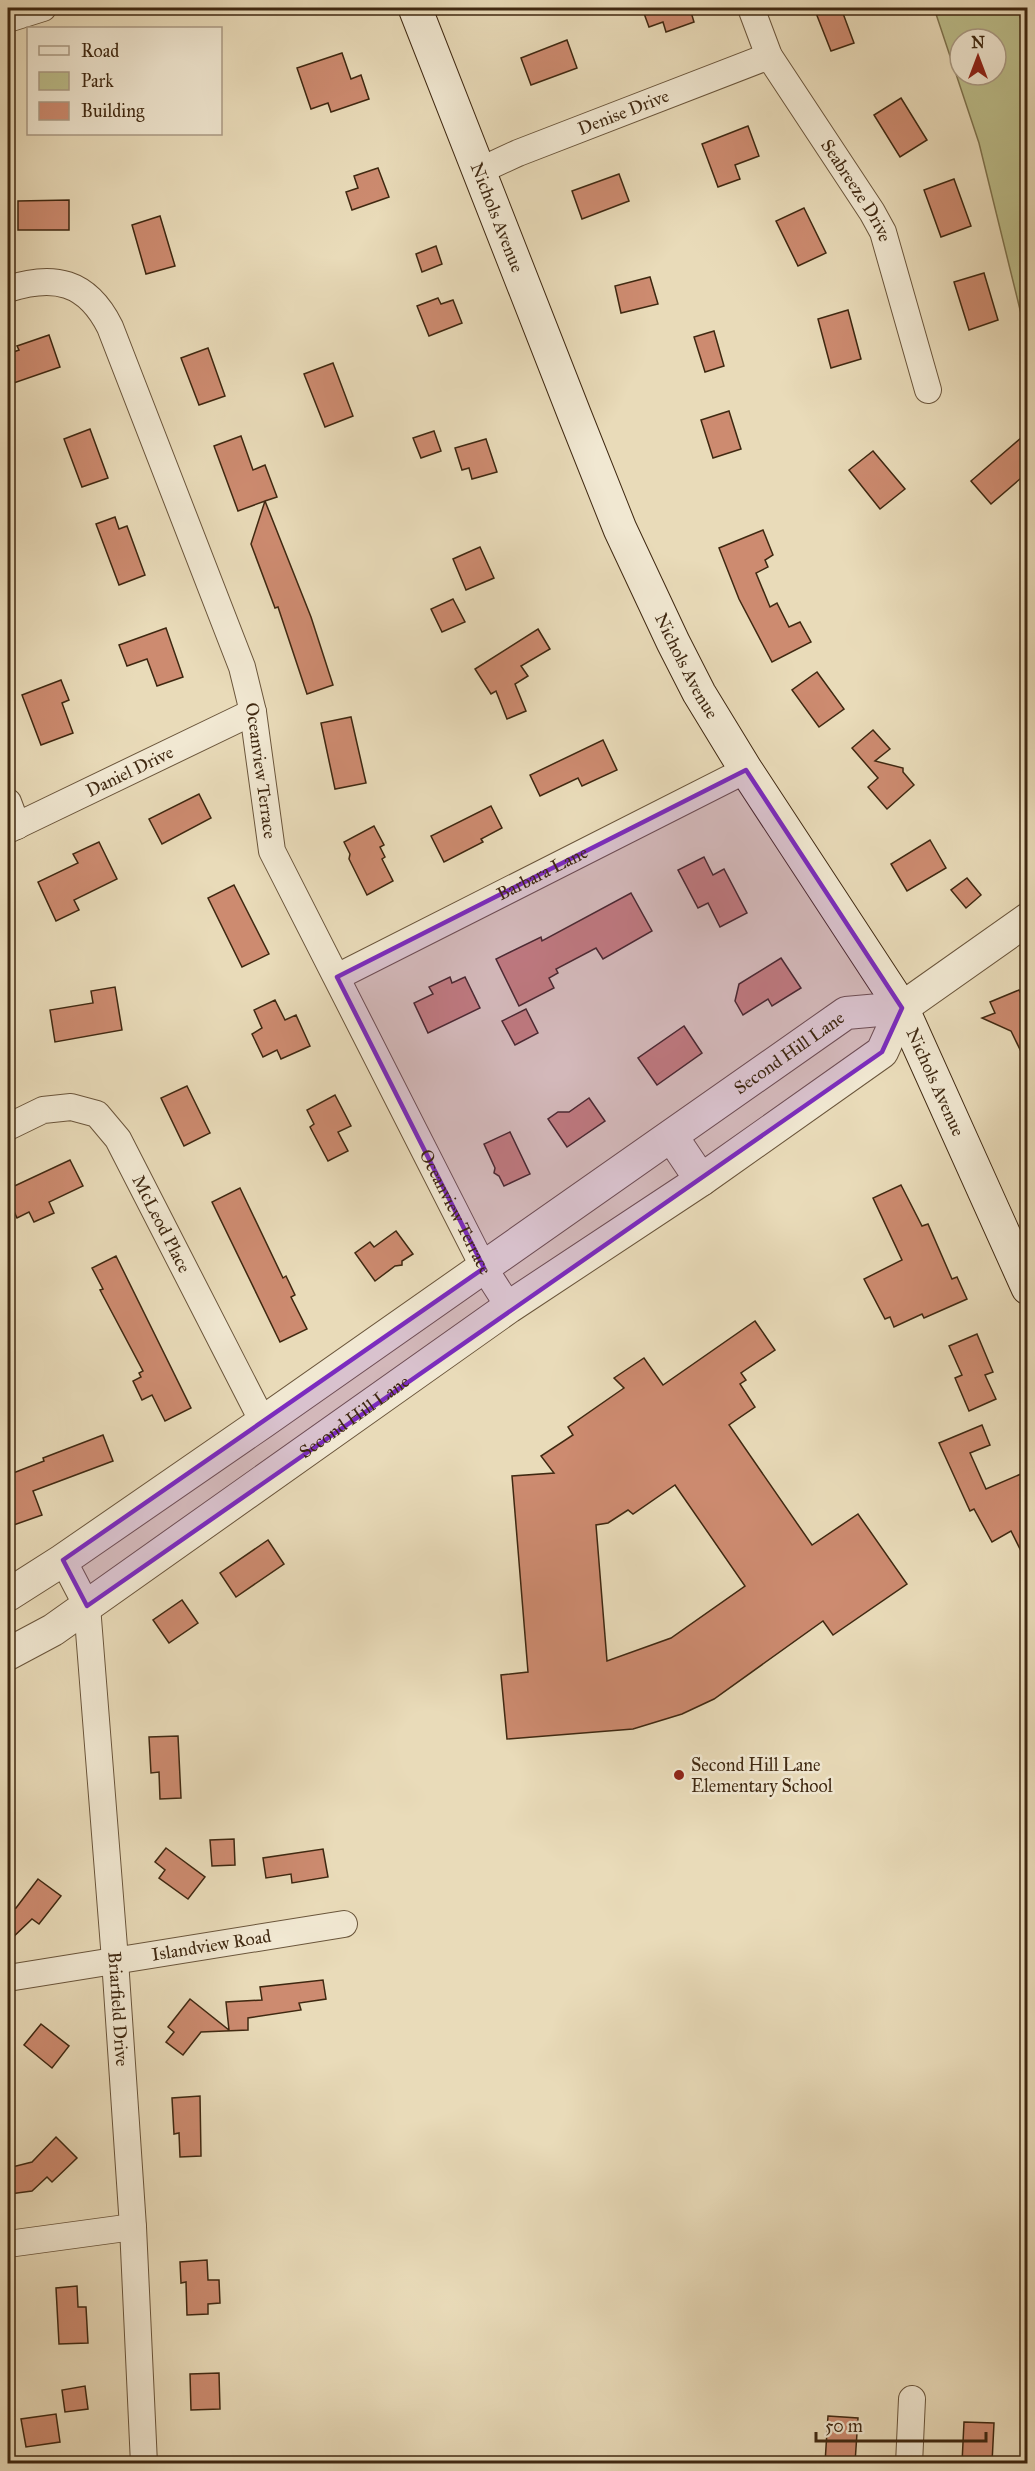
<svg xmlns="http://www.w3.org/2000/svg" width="1035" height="2471" font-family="'IM FELL Great Primer',serif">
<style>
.green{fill:#bcbe8b;stroke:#7e734e;stroke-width:1.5;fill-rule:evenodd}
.building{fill:#cd8b70;stroke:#3f2811;stroke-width:1.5;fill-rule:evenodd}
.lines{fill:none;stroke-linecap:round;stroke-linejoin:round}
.minor-casing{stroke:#6a553b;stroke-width:28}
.tertiary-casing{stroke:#6a553b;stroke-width:34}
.secondary-casing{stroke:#3f2811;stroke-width:35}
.minor{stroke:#f1e8d2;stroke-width:26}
.tertiary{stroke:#f1e8d2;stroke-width:32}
.secondary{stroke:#f1e8d2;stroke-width:33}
.marked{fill:#7b2cbf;fill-opacity:0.2;stroke:#7b2cbf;stroke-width:4.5;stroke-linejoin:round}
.poi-dot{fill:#8f2418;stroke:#f1e8d2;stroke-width:2}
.labels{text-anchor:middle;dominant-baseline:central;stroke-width:5;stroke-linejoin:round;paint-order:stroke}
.street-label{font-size:18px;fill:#3f2811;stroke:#f1e8d2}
.poi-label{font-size:18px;fill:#3f2811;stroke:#f1e8d2;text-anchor:start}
</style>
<rect width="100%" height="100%" fill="#e9dbb9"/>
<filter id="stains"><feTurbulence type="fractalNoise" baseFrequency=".00333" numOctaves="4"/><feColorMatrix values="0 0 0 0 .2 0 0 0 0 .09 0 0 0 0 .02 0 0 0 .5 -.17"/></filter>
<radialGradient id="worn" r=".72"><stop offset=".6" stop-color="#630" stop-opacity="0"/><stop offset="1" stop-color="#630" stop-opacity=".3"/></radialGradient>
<!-- green -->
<path class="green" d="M934,8h84l10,42 -1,288 -48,-195zM960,39h36v36h-36z"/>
<!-- building -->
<g class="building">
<polygon points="642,8 697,8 697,10 691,12 694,22 666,32 663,22 649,27"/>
<polygon points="814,8 841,8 854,43 831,51"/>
<polygon points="567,40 577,68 531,85 521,58"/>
<polygon points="342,53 351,79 361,75 369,99 331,112 328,103 311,109 297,68"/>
<polygon points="901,98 927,140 900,157 874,115"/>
<polygon points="748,126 759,156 735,165 740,179 718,187 702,144"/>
<polygon points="378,168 389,197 352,210 346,192 358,188 354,176"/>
<polygon points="619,174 629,201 582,219 572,191"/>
<polygon points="954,179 971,226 941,237 924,190"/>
<polygon points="69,200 69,230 18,230 18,201"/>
<polygon points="804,208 826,253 798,266 776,221"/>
<polygon points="160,216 175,266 146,274 132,225"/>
<polygon points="436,246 442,264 422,272 416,254"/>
<polygon points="984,273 998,320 969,330 954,282"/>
<polygon points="650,277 658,304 621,313 615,286"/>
<polygon points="438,298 441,304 453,300 462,323 429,336 417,306"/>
<polygon points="848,310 861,359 831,368 818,319"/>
<polygon points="714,331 724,366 705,372 694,337"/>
<polygon points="49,335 60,367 8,385 8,354 19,350 17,346"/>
<polygon points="208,348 225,396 199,405 181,358"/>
<polygon points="333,363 353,416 325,427 304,374"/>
<polygon points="729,411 741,449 713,458 701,420"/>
<polygon points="90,429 108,478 82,487 64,439"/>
<polygon points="434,431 441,451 421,458 413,438"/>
<polygon points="1028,432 1028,472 991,504 971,481"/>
<polygon points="241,436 253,470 265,465 277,497 265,501 311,617 333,685 307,694 278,607 275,608 251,544 265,501 238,511 214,446"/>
<polygon points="486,439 497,472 472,479 469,468 462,470 455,448"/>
<polygon points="873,451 905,489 880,509 849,470"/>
<polygon points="115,517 119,529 127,526 145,575 119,585 96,524"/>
<polygon points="763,530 773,555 765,560 768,567 756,573 770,607 777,603 789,627 800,622 811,642 772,662 739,599 719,548"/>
<polygon points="480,547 494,578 466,590 453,559"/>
<polygon points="453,599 465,622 442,632 431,609"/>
<polygon points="166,628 183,677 157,686 147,659 127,666 119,645"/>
<polygon points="538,629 550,649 521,666 528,676 515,684 526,711 507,719 496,691 491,694 475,669"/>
<polygon points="817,672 844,709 819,727 792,690"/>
<polygon points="61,680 69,700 62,703 73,733 41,745 22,695"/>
<polygon points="351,717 366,783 335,789 321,723"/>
<polygon points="873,730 890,749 875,761 903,768 903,772 914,785 887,809 868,787 878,778 852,748"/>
<polygon points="603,740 617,770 582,786 578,778 540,796 530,775"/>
<polygon points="199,794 211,818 162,844 149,819"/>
<polygon points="491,806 502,828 481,839 483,842 444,862 431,836"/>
<polygon points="374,826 384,845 380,847 385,857 382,859 393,881 367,895 349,859 350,854 344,842"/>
<polygon points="930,840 946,868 907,891 891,864"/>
<polygon points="99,842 117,879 74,900 79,910 56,921 38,882 78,863 73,854"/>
<polygon points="704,857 713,875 724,869 747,913 720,927 708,903 698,908 678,870"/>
<polygon points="967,878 981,895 966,908 951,890"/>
<polygon points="234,885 269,954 242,967 208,898"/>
<polygon points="631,893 652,931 603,959 596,948 556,969 558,973 549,978 554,988 519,1006 496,959 541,937 542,941"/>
<polygon points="781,958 801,988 772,1006 768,999 743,1015 735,1001 739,984"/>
<polygon points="450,977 452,983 465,977 480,1008 428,1033 414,1003 433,994 429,987"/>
<polygon points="115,987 122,1030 55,1042 50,1010 93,1003 91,991"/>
<polygon points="1019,990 1028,1008 1028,1066 1011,1031 982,1018 995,1013 990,1002"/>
<polygon points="275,1000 285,1020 296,1015 310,1046 281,1059 277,1050 263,1057 252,1034 262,1028 254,1010"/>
<polygon points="526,1009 538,1033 515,1045 502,1021"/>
<polygon points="684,1026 702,1053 657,1085 638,1058"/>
<polygon points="187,1086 210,1133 184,1146 161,1098"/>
<polygon points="335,1095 351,1126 338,1132 348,1151 328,1161 310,1127 314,1124 307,1110"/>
<polygon points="589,1098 605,1121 567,1147 548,1119 558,1112 569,1112"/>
<polygon points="510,1132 530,1174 504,1186 499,1176 494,1173 495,1168 484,1144"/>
<polygon points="70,1160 83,1186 49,1202 54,1213 34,1222 29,1212 17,1218 8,1198 8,1189"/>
<polygon points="901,1185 922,1226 928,1224 952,1279 957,1277 967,1299 924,1318 922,1314 894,1327 890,1317 885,1319 864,1279 902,1260 873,1198"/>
<polygon points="240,1188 283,1278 286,1276 295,1295 291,1297 307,1329 280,1342 212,1202"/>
<polygon points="396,1231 413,1254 402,1261 402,1265 395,1266 375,1281 355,1253 370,1242 374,1247"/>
<polygon points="116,1256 191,1408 165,1421 152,1395 142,1400 133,1381 141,1377 139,1373 143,1371 100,1290 103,1289 92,1268"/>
<path d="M755,1321l20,29 -34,23 5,7 -6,4 15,23 -26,18 83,120 46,-31 49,70 -74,51 -10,-14 -109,78 -32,15 -49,15 -126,10 -6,-64 27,-3 -16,-196 42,-3 -13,-17 32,-21 -5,-8 56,-39 -10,-10 30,-20 19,27zM675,1485l70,101 -74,52 -64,23 -11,-136 12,-2 20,-13 5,4z"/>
<polygon points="977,1334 993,1372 985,1375 996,1399 969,1411 955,1378 962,1375 949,1346"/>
<polygon points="982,1425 990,1445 970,1453 986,1489 1028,1471 1028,1565 1011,1531 992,1542 974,1509 970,1511 939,1443"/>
<polygon points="103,1435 113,1461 33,1491 42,1515 8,1527 8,1475 44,1461 43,1458"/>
<polygon points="268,1540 284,1564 236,1597 220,1573"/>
<polygon points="182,1600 198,1623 169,1643 153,1620"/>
<polygon points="178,1736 181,1798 160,1799 159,1772 151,1773 149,1737"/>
<polygon points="234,1839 235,1865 212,1866 210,1840"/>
<polygon points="166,1848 205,1877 188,1899 159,1878 165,1870 155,1862"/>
<polygon points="323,1849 328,1877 292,1883 291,1874 266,1878 263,1858"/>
<polygon points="38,1879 61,1896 39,1924 32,1919 8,1942 8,1909 16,1908"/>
<polygon points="323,1980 326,1999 299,2003 301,2010 248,2018 248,2030 201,2032 183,2055 166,2042 174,2032 168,2027 190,1999 229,2030 226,2002 262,2000 260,1987"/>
<polygon points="41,2024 69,2046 52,2068 24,2045"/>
<polygon points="200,2096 201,2156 180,2157 179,2133 174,2134 172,2098"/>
<polygon points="56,2137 77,2158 52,2182 47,2177 32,2191 10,2194 8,2168 32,2162"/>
<polygon points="207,2260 208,2280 219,2280 220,2303 208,2304 208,2314 187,2315 186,2282 181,2283 180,2262"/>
<polygon points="77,2286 78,2307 86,2307 88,2343 59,2344 56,2288"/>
<polygon points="219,2373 220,2409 191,2410 190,2374"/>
<polygon points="85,2386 88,2409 65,2412 62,2390"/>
<polygon points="56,2414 60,2442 26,2447 21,2419"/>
<polygon points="828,2416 858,2418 855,2463 825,2463"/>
<polygon points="964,2422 994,2423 992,2463 962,2463"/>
</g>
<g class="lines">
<defs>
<g id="minor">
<path id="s1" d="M751,8l18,48 103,156 11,20 45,158"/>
<polyline points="8,19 43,8"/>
<path id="s2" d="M479,171l39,-18 251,-97"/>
<path id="s3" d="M8,289c46,-15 79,-8 102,38l132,340 11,45 19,139 212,417 25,39"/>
<polyline points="8,802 17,826"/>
<path id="s4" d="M8,830l245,-118"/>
<path id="s5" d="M337,977l409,-207"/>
<path id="s6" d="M8,1127l35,-17 28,-3 26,7 21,25 145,283"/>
<path id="s7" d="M63,1560l24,46 28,354 18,267 11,237"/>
<path id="s8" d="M8,1978l336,-54"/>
<polyline points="8,2244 133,2227"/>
<polyline points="909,2464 912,2399"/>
</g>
<g id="tertiary">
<polyline points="672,1137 701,1180"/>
<path id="s9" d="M8,1595l55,-35 200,-138 583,-409 56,-5"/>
<path id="s10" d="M8,1654l45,-24 456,-323 192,-127 181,-128 20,-44 126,-89"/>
</g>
<g id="secondary">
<path id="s11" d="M415,8l160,408 45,113 53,113 26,51 47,77 156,238 126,280"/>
</g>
</defs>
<!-- minor casing -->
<use href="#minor" class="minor-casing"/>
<!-- tertiary casing -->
<use href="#tertiary" class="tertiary-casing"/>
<!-- secondary casing -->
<use href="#secondary" class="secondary-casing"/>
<!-- minor -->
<use href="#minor" class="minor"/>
<!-- tertiary -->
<use href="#tertiary" class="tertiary"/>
<!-- secondary -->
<use href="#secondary" class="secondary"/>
</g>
<!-- marked area -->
<path class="marked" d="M746,770l156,238 -20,44 -795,554 -24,-46 421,-292 -147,-291z"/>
<!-- markers -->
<circle class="poi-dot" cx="679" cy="1775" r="6"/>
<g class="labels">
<!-- street labels -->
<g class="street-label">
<text stroke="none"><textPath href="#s2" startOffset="156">Denise Drive</textPath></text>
<text stroke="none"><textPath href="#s1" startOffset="212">Seabreeze Drive</textPath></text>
<text stroke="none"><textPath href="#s11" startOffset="225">Nichols Avenue</textPath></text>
<text stroke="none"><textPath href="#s11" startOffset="712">Nichols Avenue</textPath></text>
<text stroke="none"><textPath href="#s4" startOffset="135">Daniel Drive</textPath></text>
<text stroke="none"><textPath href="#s3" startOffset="592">Oceanview Terrace</textPath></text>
<text stroke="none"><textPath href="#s5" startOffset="230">Barbara Lane</textPath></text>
<text stroke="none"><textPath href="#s9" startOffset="951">Second Hill Lane</textPath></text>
<text stroke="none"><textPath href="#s11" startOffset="1198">Nichols Avenue</textPath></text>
<text stroke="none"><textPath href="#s3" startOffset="1078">Oceanview Terrace</textPath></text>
<text stroke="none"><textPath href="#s6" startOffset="222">McLeod Place</textPath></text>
<text stroke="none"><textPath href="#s10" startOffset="420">Second Hill Lane</textPath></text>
<text stroke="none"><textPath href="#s8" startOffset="206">Islandview Road</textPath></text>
<text stroke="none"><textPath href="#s7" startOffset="456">Briarfield Drive</textPath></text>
</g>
<!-- poi labels -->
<g class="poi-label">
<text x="691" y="1765">Second Hill Lane<tspan x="691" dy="21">Elementary School</tspan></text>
</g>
</g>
<!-- margin -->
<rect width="1035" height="2471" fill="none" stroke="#e9dbb9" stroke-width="30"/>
<rect x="9" y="9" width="1017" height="2453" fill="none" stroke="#3f2811" stroke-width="3"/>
<rect x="15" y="15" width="1005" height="2441" fill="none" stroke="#3f2811" stroke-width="1.5"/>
<!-- legend -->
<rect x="27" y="27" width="195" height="108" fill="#f1e8d2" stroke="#aa9b85" stroke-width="1.5"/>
<rect x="39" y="46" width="30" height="9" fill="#f1e8d2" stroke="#aa9b85" stroke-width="1.5"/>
<text x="81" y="57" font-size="18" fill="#3f2811">Road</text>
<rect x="39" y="72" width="30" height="18" fill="#bcbe8b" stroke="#aa9b85" stroke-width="1.5"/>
<text x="81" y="87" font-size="18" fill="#3f2811">Park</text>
<rect x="39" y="102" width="30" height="18" fill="#cd8b70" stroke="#aa9b85" stroke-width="1.5"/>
<text x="81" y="117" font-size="18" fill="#3f2811">Building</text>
<!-- north arrow -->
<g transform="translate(978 57)"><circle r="28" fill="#f1e8d2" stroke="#aa9b85" stroke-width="1.5"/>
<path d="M0-4.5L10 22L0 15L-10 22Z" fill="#8f2418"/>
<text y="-9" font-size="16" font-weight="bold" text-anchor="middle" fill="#3f2811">N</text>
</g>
<!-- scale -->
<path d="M816 2432v9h170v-9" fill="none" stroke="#3f2811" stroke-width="3"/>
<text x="825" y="2432" font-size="18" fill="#3f2811" stroke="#f1e8d2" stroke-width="4.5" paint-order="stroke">50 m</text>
<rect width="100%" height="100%" filter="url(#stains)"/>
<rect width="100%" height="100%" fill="url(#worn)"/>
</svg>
